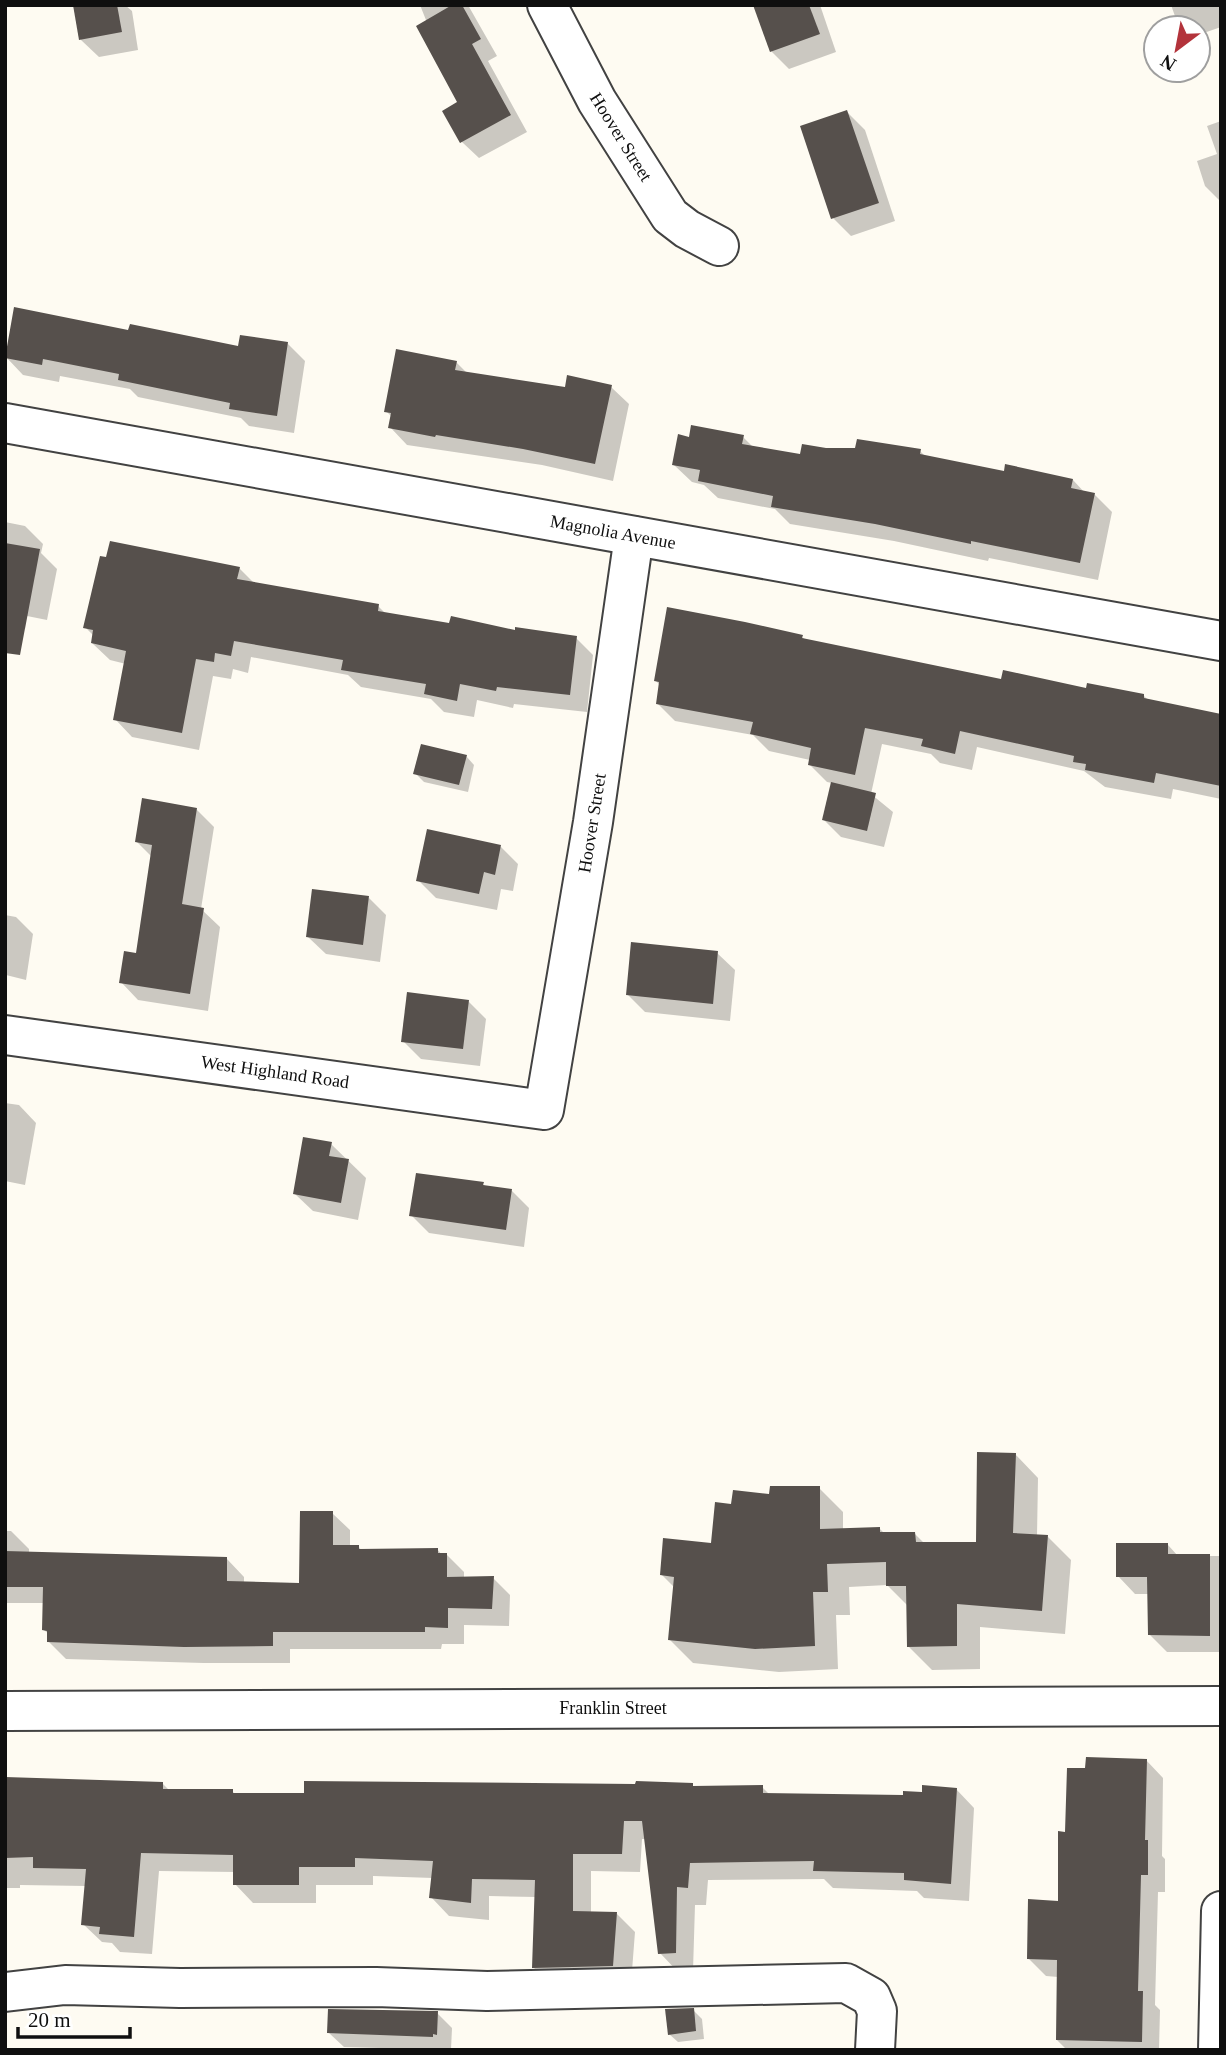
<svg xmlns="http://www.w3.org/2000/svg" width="1226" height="2055" font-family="Georgia,serif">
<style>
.shadow{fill:#0003}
.building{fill:#56504c}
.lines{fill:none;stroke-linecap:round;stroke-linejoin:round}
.minor-casing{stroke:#424242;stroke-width:42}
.minor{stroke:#fff;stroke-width:38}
.labels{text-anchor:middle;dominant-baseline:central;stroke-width:7;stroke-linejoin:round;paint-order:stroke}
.street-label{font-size:18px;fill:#0f0f0f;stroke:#fff}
</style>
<rect width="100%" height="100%" fill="#fefbf2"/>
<!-- shadow -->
<g class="shadow">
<polygon points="75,5 125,5 132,11 138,50 99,57 81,40"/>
<polygon points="420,5 468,5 497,56 488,61 527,132 479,158 462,142 459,103"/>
<polygon points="755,5 820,5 836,52 789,69 772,52"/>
<polygon points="1171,5 1221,5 1221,27 1198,35 1198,28 1185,28 1176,19"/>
<polygon points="847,112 865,130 895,221 851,236 833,218"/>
<polygon points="1221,121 1221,202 1205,186 1197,161 1217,154 1207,126"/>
<polygon points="130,332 240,348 287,343 305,361 294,433 249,426 241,418 138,397 130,389 60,376 59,382 23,375 6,357"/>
<polygon points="456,362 467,373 566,388 611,387 629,404 613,481 542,465 407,445 390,427 392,417 386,411"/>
<polygon points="743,437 754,448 801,456 825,450 920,451 926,457 1005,473 1073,480 1085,493 1094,494 1112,512 1098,580 989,558 988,561 894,541 790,524 775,509 718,498 704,485 692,482 674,465 690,439"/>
<polygon points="5,522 25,526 43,544 41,553 57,569 47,620 22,615 5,627"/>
<polygon points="239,568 255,584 378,606 386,614 450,625 576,638 593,655 587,712 514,704 513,708 477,700 474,717 444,712 431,699 361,687 348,675 251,657 248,673 233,669 231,679 213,676 199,750 132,737 115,719 126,664 110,660 92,643 94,636 85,627"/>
<polygon points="802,637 806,640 1003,681 1144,696 1148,700 1221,716 1221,799 1173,789 1171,799 1105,787 1084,771 977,747 972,770 940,763 931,754 882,744 871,794 893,812 884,847 841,837 824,820 832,783 827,782 810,765 810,760 769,751 753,735 675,721 657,703 660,685 655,680"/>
<polygon points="466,756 474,765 468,792 424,782 415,773"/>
<polygon points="196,809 214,827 201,909 220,927 208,1011 138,1000 121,982 137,955 152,857 136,841"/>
<polygon points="501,847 518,864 513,891 501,889 497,910 436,898 418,880"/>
<polygon points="369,898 386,915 380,962 326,954 308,937"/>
<polygon points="5,915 16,917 33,934 26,980 6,975 5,978"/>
<polygon points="717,953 735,970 730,1021 645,1012 628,995"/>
<polygon points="468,1001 486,1019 480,1066 421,1059 403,1041"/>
<polygon points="5,1103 19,1105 36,1123 25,1185 5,1181"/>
<polygon points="331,1144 366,1178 358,1220 313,1211 295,1194"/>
<polygon points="483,1184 486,1187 512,1191 529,1208 524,1247 429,1233 411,1215"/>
<polygon points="1015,1454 1038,1478 1037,1536 1048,1537 1071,1560 1065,1634 980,1627 980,1669 932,1670 908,1646 908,1606 887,1585 849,1587 850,1615 836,1615 838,1669 779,1672 693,1663 670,1640 675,1588 661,1574 712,1545 733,1506 771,1496 819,1488 843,1512 843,1530 879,1528 885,1534 915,1534 925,1544 977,1543"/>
<polygon points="332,1513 350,1530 350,1546 358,1546 362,1551 437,1549 442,1555 447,1555 464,1572 464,1578 493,1578 510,1595 509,1626 464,1625 464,1644 442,1644 441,1649 290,1649 290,1663 203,1663 66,1659 48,1641 49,1634 44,1630 44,1603 5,1603 5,1531 11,1531 29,1549 29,1554 227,1559 244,1577 244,1584 301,1585"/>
<polygon points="1168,1545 1178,1556 1221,1556 1221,1652 1167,1652 1149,1634 1149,1594 1135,1594 1118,1576"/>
<polygon points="1146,1760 1163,1778 1162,1856 1165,1859 1165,1892 1158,1892 1155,2005 1160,2010 1159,2050 1067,2050 1057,2040 1058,1977 1046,1976 1029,1959 1060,1902 1067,1833 1087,1770"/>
<polygon points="5,1779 163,1784 170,1791 232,1791 236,1795 692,1785 695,1788 762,1787 770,1795 905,1796 956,1789 974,1808 969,1901 924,1898 917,1891 833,1888 824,1879 708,1880 706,1905 695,1905 693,1971 678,1972 660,1953 646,1839 642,1839 640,1872 591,1871 591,1913 617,1914 635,1932 631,1984 552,1986 533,1967 536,1897 489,1896 489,1920 449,1916 431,1897 433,1878 373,1876 373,1885 316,1885 316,1903 253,1903 235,1884 235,1872 159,1871 152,1954 120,1952 112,1943 102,1942 83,1924 86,1886 20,1885 20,1888 5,1888"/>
<polygon points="693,2010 702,2019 704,2039 678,2042 669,2034"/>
<polygon points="437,2013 452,2028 451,2050 344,2047 329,2033"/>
</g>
<!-- building -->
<g class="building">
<polygon points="73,5 117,5 122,32 79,40"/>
<polygon points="452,5 462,5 481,39 472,44 511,115 460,143 442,111 457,102 416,26"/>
<polygon points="753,5 809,5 820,34 770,52"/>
<polygon points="847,110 879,203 831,219 800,126"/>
<polygon points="14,307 128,330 130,324 238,346 240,335 288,342 277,416 229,409 230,403 118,380 119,374 43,359 42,365 5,358"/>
<polygon points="396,349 457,361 455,370 565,387 567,375 612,385 595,464 523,449 436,435 435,437 388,428 391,413 384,412"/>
<polygon points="691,425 744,435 742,444 800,454 802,444 826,448 855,448 857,439 921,449 920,454 1004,471 1005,464 1073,479 1071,488 1095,493 1080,563 971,541 971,544 875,524 771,507 773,496 698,481 700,470 672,465 678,434 689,437"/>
<polygon points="110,541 240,567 237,579 379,604 378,611 449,623 451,616 515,630 515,627 577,636 570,695 497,687 496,691 460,684 457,701 424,694 426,684 341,670 343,660 234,641 231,656 215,653 214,662 196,659 182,733 113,720 126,651 91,643 93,630 83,628 100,556 106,557"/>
<polygon points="5,543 40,549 20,655 5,653"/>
<polygon points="667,607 745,622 803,635 802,638 1001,679 1003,670 1086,688 1087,683 1144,694 1144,698 1221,714 1221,786 1156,773 1154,783 1085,770 1086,764 1073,762 1074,756 960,731 955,754 921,746 923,739 865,728 855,775 808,765 811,748 750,734 753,722 656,704 659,682 654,681"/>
<polygon points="421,744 467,755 459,785 413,774"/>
<polygon points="831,782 876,793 867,831 822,820"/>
<polygon points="142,798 197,808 182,904 204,908 190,994 119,983 124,951 136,953 152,845 135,842"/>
<polygon points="427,829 501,845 495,875 484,872 479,894 416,881"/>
<polygon points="312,889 369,896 363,945 306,937"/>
<polygon points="631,942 718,951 713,1004 626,995"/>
<polygon points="407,992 469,1000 463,1049 401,1042"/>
<polygon points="303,1137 332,1142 329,1156 349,1159 341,1203 293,1194"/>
<polygon points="416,1173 484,1182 483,1185 512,1189 506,1230 409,1216"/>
<polygon points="977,1452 1016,1453 1013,1533 1048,1535 1042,1611 957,1604 957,1646 907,1647 906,1586 886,1586 886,1562 827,1564 828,1592 813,1592 815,1646 755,1649 668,1640 674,1577 660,1575 663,1538 711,1543 715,1502 731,1504 733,1490 769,1494 770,1486 820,1486 820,1529 880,1527 880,1532 915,1532 916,1542 976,1542"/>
<polygon points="300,1511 333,1511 333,1545 359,1545 359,1549 438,1548 438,1553 447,1553 447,1577 494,1576 492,1609 448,1608 448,1628 425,1627 425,1632 273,1632 273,1646 184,1647 47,1642 47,1631 42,1630 43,1587 5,1587 5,1551 227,1557 227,1581 299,1583"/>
<polygon points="1116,1543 1168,1543 1168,1554 1210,1554 1210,1636 1148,1635 1147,1577 1116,1577"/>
<polygon points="1086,1757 1147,1759 1145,1840 1148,1840 1148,1875 1141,1875 1138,1991 1143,1991 1142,2042 1056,2040 1057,1960 1027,1959 1028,1899 1058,1901 1058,1831 1065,1832 1067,1768 1085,1768"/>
<polygon points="5,1777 163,1782 163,1789 233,1789 233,1793 304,1793 304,1781 635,1784 636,1781 693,1783 693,1786 763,1785 763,1793 903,1795 903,1791 922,1792 922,1785 957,1788 951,1884 904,1880 904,1873 813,1871 814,1861 690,1863 688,1888 677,1887 676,1953 658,1954 642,1821 624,1821 622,1854 573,1854 573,1911 617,1912 613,1966 532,1968 535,1880 472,1879 471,1903 429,1898 433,1861 355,1858 355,1867 299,1867 299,1885 233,1885 233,1855 141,1853 134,1937 99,1934 100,1927 81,1925 86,1869 33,1868 33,1857 5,1858"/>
<polygon points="694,2008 696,2031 668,2035 665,2009"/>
<polygon points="328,2009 438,2011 437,2035 433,2034 433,2037 327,2033"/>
</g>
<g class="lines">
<defs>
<g id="minor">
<polyline points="547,5 597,101 670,216 687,229 719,246"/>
<polyline points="5,423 1221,641"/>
<polyline points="5,1035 544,1110 593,822 634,536"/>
<polyline points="5,1711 1221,1706"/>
<polyline points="5,1992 65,1985 180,1988 376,1987 487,1991 846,1983 871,1997 877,2011 875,2050"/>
<polyline points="1218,2050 1221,1911"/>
</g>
</defs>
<!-- minor casing -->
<use href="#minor" class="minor-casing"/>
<!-- minor -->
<use href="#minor" class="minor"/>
</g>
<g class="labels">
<!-- street labels -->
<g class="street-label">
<text transform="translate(621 137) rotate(58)">Hoover Street</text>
<text transform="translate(613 532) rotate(10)">Magnolia Avenue</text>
<text transform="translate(592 823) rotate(-81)">Hoover Street</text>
<text transform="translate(275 1072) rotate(8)">West Highland Road</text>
<text x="613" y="1708">Franklin Street</text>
</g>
</g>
<!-- border -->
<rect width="1226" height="2055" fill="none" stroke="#0f0f0f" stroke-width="14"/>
<!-- north arrow -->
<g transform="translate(1177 49) rotate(212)"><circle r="33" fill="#ffffff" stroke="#9f9f9f" stroke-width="2"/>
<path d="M0-5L12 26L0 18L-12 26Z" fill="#b3333b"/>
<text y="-10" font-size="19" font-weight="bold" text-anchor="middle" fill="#0f0f0f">N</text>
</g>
<!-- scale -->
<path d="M18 2027v10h112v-10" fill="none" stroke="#0f0f0f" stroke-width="3.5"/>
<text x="28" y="2027" font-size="21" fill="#0f0f0f" stroke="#ffffff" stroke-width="5" paint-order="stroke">20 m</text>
</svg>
